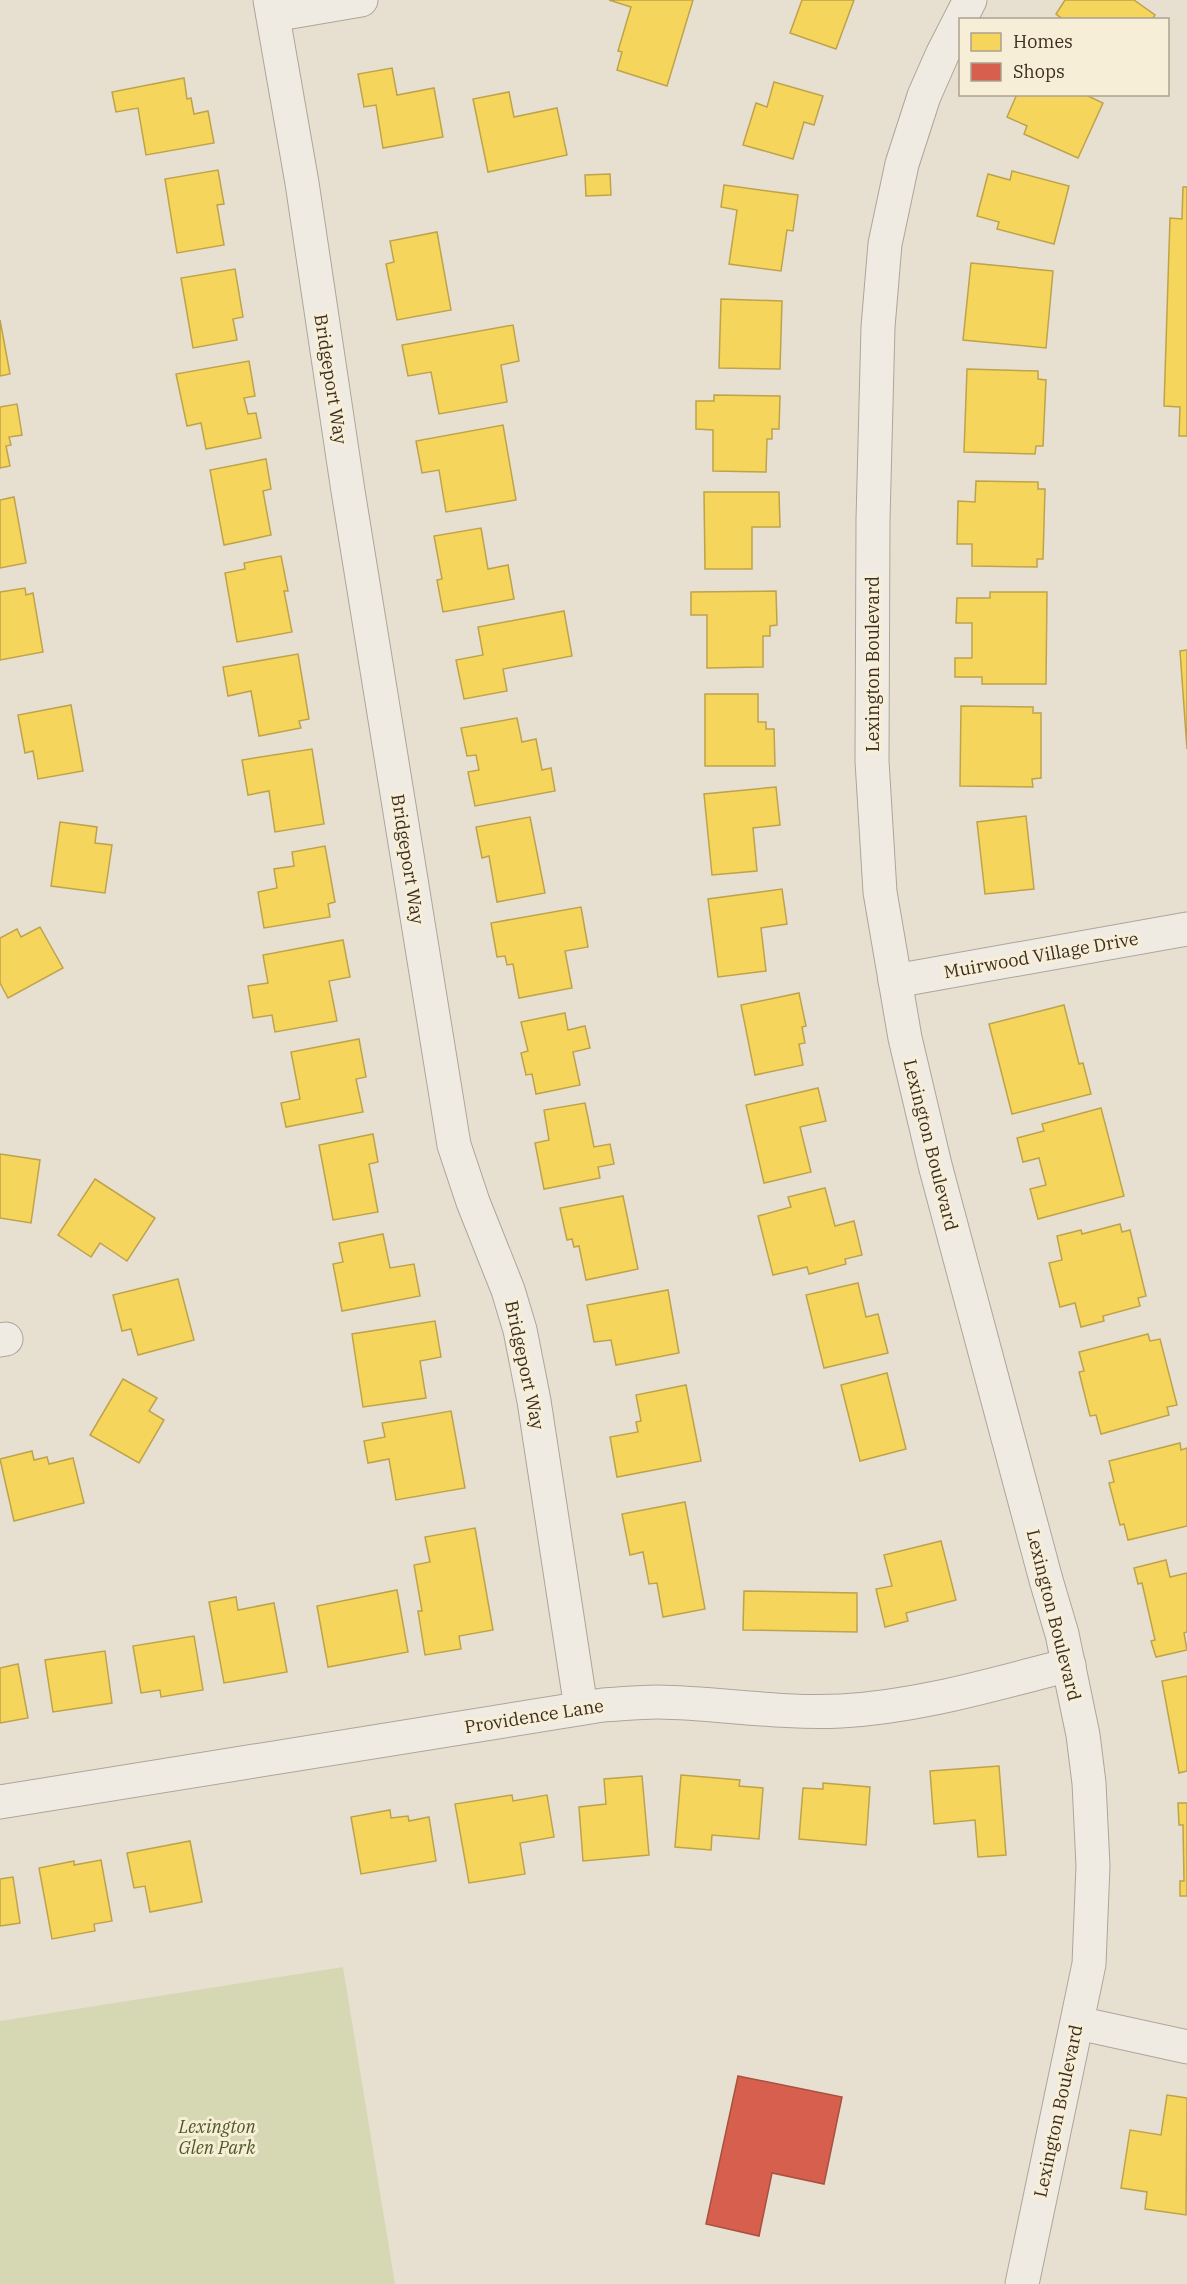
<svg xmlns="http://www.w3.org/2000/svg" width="1187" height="2284" font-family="'IBM Plex Serif',serif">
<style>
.green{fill:#d6d7b3}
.homes{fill:#f6d55c;stroke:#bea34a;stroke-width:1.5}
.shops{fill:#d6604d;stroke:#a85140;stroke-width:1.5}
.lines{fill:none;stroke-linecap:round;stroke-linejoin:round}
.minor-casing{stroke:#ada599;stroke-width:35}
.minor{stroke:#efebe3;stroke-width:33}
.labels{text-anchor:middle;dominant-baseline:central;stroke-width:6;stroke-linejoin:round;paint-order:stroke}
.street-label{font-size:18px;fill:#3d2e20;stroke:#f7eed8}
.park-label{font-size:18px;font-style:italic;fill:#4d5a26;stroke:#f7eed8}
</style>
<rect width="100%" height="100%" fill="#e7e0d1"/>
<!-- green -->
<polygon class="green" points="343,1967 395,2284 0,2284 0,2021"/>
<!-- homes -->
<g class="homes">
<polygon points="609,0 693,0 667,86 617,70 622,52 618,51 631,7"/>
<polygon points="802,0 854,0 836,49 790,33"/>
<polygon points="1065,0 1134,0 1155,15 1152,20 1064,20 1056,14"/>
<polygon points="392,68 397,95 434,88 443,137 383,148 376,105 364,107 358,74"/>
<polygon points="184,78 187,99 191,98 194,114 208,111 214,143 146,155 138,108 116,112 112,92"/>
<polygon points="774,82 823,96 814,125 804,122 793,159 743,145 756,103 767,107"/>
<polygon points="509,92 514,117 557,108 567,155 488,172 473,99"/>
<polygon points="1017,94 1084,94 1103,103 1078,158 1024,134 1027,126 1007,117"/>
<polygon points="218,170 224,204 217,205 224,245 177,253 165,179"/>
<polygon points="1012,171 1069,186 1054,244 997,229 999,222 977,216 988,174 1010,180"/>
<polygon points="610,174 611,195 586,196 585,175"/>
<polygon points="724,185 798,195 793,231 787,230 781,271 729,264 737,210 721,207"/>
<polygon points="1183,187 1187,187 1187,436 1179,436 1180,407 1164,406 1170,218 1182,219"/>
<polygon points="437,232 451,310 397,320 386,264 394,262 390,241"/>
<polygon points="971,263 1053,271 1046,348 963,340"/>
<polygon points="235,269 243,317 233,319 237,340 193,348 181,278"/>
<polygon points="721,299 782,301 780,369 719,368"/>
<polygon points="0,320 10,374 0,376"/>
<polygon points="513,325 519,361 501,365 507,402 439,414 431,372 408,376 402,345"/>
<polygon points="249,361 255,396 244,398 248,414 256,413 261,438 206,449 201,423 187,426 176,374"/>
<polygon points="967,369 1038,371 1038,379 1046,380 1043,446 1036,446 1035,454 964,452"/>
<polygon points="714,395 780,396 779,429 772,429 772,439 767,439 766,472 713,471 713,430 696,429 696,401 714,401"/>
<polygon points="17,404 22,435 9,437 11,445 6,446 10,466 0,468 0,407"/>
<polygon points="503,425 516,500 446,512 439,470 422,473 416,441"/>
<polygon points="266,459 271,489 263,491 271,535 224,545 210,470"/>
<polygon points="976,481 1038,482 1038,489 1045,489 1043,559 1037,559 1037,567 972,566 972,544 957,544 958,501 975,502"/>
<polygon points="704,492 779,492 780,527 752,527 752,569 705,569"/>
<polygon points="14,497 26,563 0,568 0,500"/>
<polygon points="481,528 488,569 508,565 514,599 443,612 437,580 442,579 434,536"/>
<polygon points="281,556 288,591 284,591 292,632 237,642 225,573 245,569 244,563"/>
<polygon points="25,588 26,595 33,593 43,652 0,660 0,592"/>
<polygon points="776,591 777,625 770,626 770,636 763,636 763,667 707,668 707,615 691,615 691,592"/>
<polygon points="990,592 1047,592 1046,684 982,684 982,677 955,677 955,658 972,658 972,623 956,623 957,598 990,598"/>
<polygon points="564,611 572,656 503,669 507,691 464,699 456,660 483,655 478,627"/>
<polygon points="1187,650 1187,749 1180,651"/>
<polygon points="298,654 309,719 299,721 301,728 259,736 251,691 228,696 223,667"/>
<polygon points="705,694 758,694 758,722 766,722 766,729 774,729 775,766 705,766"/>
<polygon points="71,705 83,771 38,779 33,751 25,753 18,715"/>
<polygon points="961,706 1033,707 1033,713 1041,713 1041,778 1032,779 1033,787 960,786"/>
<polygon points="517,718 522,742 536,739 542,770 551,768 555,791 475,806 468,772 479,770 476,755 467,756 461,728"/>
<polygon points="312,749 324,824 275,832 269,791 248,795 242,760"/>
<polygon points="776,787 780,825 753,828 757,871 712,875 704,794"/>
<polygon points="1026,816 1034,889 985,894 977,822"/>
<polygon points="530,817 545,893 497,902 489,856 482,858 476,827"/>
<polygon points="60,822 97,827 95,843 112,845 105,893 51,886"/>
<polygon points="325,846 335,902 328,904 330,917 264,928 258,892 277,888 274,869 294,866 292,852"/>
<polygon points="782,889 787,924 761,928 766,971 718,977 708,899"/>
<polygon points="581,907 588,947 565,951 572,988 519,998 513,964 507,965 505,956 497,957 491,923"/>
<polygon points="40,927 63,968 8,998 0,983 0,938 17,929 21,937"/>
<polygon points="343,940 350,977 329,981 337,1021 275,1032 272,1015 253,1018 248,986 268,983 263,955"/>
<polygon points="799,993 806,1026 802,1027 805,1043 799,1044 803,1065 755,1075 741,1005"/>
<polygon points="1064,1005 1079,1064 1083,1063 1091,1094 1012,1114 989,1024"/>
<polygon points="565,1013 568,1030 585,1026 590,1048 573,1052 580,1085 536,1094 532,1074 526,1075 521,1053 528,1051 521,1022"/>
<polygon points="359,1039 366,1077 356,1079 363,1112 286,1127 281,1103 300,1099 291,1052"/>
<polygon points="818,1088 826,1121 800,1127 811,1172 764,1183 746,1105"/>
<polygon points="585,1103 594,1147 610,1144 614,1164 598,1167 600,1178 544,1189 535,1143 549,1140 544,1110"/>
<polygon points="1101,1108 1124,1196 1038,1219 1030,1189 1046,1185 1039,1158 1023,1162 1017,1138 1044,1131 1042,1124"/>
<polygon points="373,1134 378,1162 369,1164 378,1212 333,1220 319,1145"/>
<polygon points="0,1154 40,1160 31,1223 0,1218"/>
<polygon points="95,1179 155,1218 127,1261 100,1243 91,1257 58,1235"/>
<polygon points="825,1188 835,1226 854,1221 862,1255 845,1259 846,1264 809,1274 807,1267 773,1275 758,1216 791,1207 788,1197"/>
<polygon points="623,1196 638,1269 586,1280 579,1246 574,1247 572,1239 567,1240 560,1208"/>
<polygon points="1120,1224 1122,1232 1130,1230 1146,1296 1138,1298 1140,1306 1103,1316 1104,1321 1081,1327 1075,1303 1060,1307 1049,1263 1062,1260 1057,1236 1081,1230 1082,1234"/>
<polygon points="383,1234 390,1268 414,1264 420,1296 342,1311 333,1264 343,1262 339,1243"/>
<polygon points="178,1279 194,1340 138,1355 131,1329 122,1331 113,1295"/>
<polygon points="858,1283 866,1317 878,1314 888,1353 824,1368 806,1295"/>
<polygon points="668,1290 679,1353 616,1365 611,1340 594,1342 587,1305"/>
<polygon points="435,1321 441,1357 420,1361 426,1398 363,1407 352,1334"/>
<polygon points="1148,1334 1150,1341 1160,1339 1177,1405 1167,1407 1169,1415 1101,1434 1096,1415 1090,1416 1079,1372 1084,1371 1079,1352"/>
<polygon points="887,1373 906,1449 860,1461 841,1385"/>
<polygon points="123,1379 157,1398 149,1411 164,1420 139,1463 90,1435"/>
<polygon points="686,1385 701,1461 617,1477 610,1437 638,1432 636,1422 641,1421 636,1395"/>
<polygon points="451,1411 465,1488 396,1500 389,1459 368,1463 364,1441 385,1437 382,1423"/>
<polygon points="1180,1443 1181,1450 1187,1448 1187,1526 1128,1540 1124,1524 1120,1525 1109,1483 1114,1482 1109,1461"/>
<polygon points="32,1451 34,1460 47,1457 49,1464 73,1458 84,1503 14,1521 0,1459"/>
<polygon points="685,1502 705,1609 663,1617 657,1583 649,1584 643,1552 630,1555 622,1514"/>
<polygon points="475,1528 493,1630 459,1636 461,1649 425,1655 418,1611 422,1611 414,1565 430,1562 425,1537"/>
<polygon points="941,1541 956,1600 906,1613 908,1621 885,1627 876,1589 892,1586 884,1555"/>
<polygon points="1166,1560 1170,1577 1187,1573 1187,1632 1184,1633 1187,1650 1156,1657 1151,1641 1155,1640 1142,1583 1138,1584 1134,1568"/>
<polygon points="397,1590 408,1652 328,1667 317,1606"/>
<polygon points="744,1591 857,1593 857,1632 743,1630"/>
<polygon points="236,1597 238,1610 274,1603 287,1672 224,1683 209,1602"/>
<polygon points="194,1636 203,1690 161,1697 160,1690 141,1693 133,1646"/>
<polygon points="105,1651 112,1703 53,1712 45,1660"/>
<polygon points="18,1664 28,1718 0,1723 0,1668"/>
<polygon points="1187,1676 1187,1771 1179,1773 1162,1681"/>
<polygon points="999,1766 1006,1855 978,1857 975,1820 934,1824 930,1771"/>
<polygon points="681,1775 740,1780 739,1786 763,1788 759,1839 712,1835 711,1850 675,1847"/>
<polygon points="642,1776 649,1855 583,1861 579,1807 606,1804 604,1779"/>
<polygon points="823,1783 870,1787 866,1845 799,1839 803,1788 823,1789"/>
<polygon points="512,1795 513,1801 547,1795 554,1837 520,1843 525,1874 469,1883 455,1804"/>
<polygon points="1178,1803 1187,1803 1187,1896 1180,1896 1180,1881 1184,1881 1183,1825 1179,1825"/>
<polygon points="390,1810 391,1818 408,1816 409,1821 429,1817 436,1861 361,1874 351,1817"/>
<polygon points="190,1841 202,1902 150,1912 145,1886 134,1888 127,1853"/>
<polygon points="101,1860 112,1921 94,1924 95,1931 52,1939 39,1868 74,1861 74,1865"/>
<polygon points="13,1877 20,1923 0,1926 0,1879"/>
<polygon points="1167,2095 1187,2098 1186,2215 1145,2209 1147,2192 1121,2188 1130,2130 1161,2135"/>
</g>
<!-- shops -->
<polygon class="shops" points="738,2076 842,2097 824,2184 772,2173 759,2236 706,2224"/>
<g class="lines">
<defs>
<g id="minor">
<polyline points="270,0 302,183 348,491 454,1145 473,1202 508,1290 520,1330 534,1401 581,1708"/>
<polyline points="970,0 942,55 924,96 902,164 885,244 878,327 873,520 872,761 880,892 905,1038 935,1165 1046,1580 1062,1634 1083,1735 1089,1783 1093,1866 1089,1964 1022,2284"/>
<polyline points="273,15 361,0"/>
<polyline points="895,981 1187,929"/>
<polyline points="0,1340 6,1339"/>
<path d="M0,1802l603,-97c18,-1 37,-3 55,-3 61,1 121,12 183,9 77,-4 153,-27 228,-46"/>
<polyline points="1078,2023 1187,2047"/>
</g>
</defs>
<!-- minor casing -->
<use href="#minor" class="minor-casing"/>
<!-- minor -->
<use href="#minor" class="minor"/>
</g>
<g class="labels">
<!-- street labels -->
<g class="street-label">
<text transform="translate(331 379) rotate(81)">Bridgeport Way</text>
<text transform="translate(872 664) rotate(-90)">Lexington Boulevard</text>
<text transform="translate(408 859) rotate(81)">Bridgeport Way</text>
<text transform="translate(1041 955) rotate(-10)">Muirwood Village Drive</text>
<text transform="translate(931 1145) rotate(76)">Lexington Boulevard</text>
<text transform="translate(525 1365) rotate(78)">Bridgeport Way</text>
<text transform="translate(1054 1615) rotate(76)">Lexington Boulevard</text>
<text transform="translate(534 1716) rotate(-9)">Providence Lane</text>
<text transform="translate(1058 2111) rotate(-78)">Lexington Boulevard</text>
</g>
<!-- park labels -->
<g class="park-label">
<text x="217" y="2126">Lexington<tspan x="217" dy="21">Glen Park</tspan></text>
</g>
</g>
<!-- legend -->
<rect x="959" y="18" width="210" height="78" fill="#f7eed8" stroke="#ada18e" stroke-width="1.5"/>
<rect x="971" y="33" width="30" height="18" fill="#f6d55c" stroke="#ada18e" stroke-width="1.5"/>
<text x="1013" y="48" font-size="18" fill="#3d2e20">Homes</text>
<rect x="971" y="63" width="30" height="18" fill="#d6604d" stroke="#ada18e" stroke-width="1.5"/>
<text x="1013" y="78" font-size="18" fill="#3d2e20">Shops</text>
</svg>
